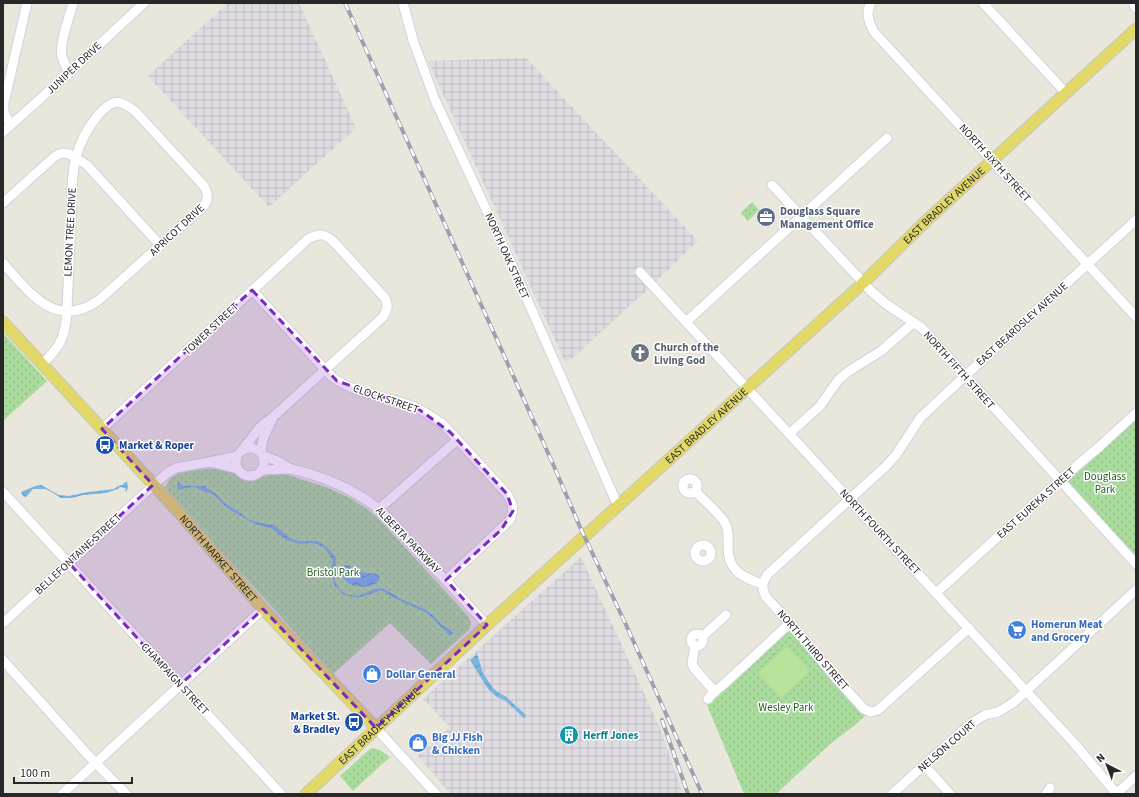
<svg xmlns="http://www.w3.org/2000/svg" width="1139" height="797" font-family="'Source Sans 3',sans-serif">
<style>
.industrial{fill:url(#industrial-grid)}
.green{fill:url(#green-dots)}
.pitch{fill:#b8e19a}
.water{fill:url(#water-waves)}
.lines{fill:none;stroke-linecap:round;stroke-linejoin:round}
.minor-casing{stroke:#d1d2e0;stroke-width:11}
.major-casing{stroke:#c7c7c7;stroke-width:13}
.minor{stroke:#fff;stroke-width:9}
.major{stroke:#e2d868;stroke-width:11}
.rail-casing{stroke:#9f9fb1;stroke-width:4}
.rail{stroke:#fff;stroke-width:2.5;stroke-dasharray:8;stroke-linecap:butt}
.marked{fill:#7b2cbf;fill-opacity:0.2;stroke:#7b2cbf;stroke-width:3;stroke-dasharray:8 5;stroke-linejoin:round}
.labels{text-anchor:middle;dominant-baseline:central;stroke-width:3;stroke-linejoin:round;paint-order:stroke}
.street-label{font-size:11px;fill:#282828;stroke:#fff}
.service-label{font-size:11px;font-weight:bold;fill:#4e5e75;stroke:#fff;text-anchor:start}
.worship-label{font-size:11px;font-weight:bold;fill:#5b616d;stroke:#fff;text-anchor:start}
.transit-label{font-size:11px;font-weight:bold;fill:#164399;stroke:#fff;text-anchor:start}
.park-label{font-size:11px;fill:#245d21;stroke:#fff}
.shop-label{font-size:11px;font-weight:bold;fill:#366cbe;stroke:#fff;text-anchor:start}
.culture-label{font-size:11px;font-weight:bold;fill:#0d838f;stroke:#fff;text-anchor:start}
</style>
<defs>
<pattern id="industrial-grid" width="8" height="8" patternUnits="userSpaceOnUse"><rect width="8" height="8" fill="#dfdce2"/><path d="M0 4h8M4 0v8" fill="none" stroke="#bfbdc2"/></pattern>
<pattern id="green-dots" width="8" height="8" patternUnits="userSpaceOnUse"><rect width="8" height="8" fill="#a9db9d"/><path d="M2 2h.1M6 6h.1" fill="none" stroke="#91bc87" stroke-width="1.8" stroke-linecap="round"/></pattern>
<pattern id="water-waves" width="16" height="10" patternUnits="userSpaceOnUse"><rect width="16" height="10" fill="#78b5e2"/><path d="M0 5q4-4 8 0t8 0" fill="none" stroke="#6293b7"/></pattern>
</defs>
<rect width="100%" height="100%" fill="#e9e6dc"/>
<!-- industrial -->
<g class="industrial">
<polygon points="228,3 299,3 356,128 269,207 148,76"/>
<polygon points="526,58 698,241 646,291 566,364 428,61"/>
<polygon points="581,557 660,728 683,794 451,794 418,756 450,727 423,699"/>
</g>
<!-- green -->
<g class="green">
<polygon points="752,202 759,210 748,221 741,213"/>
<polygon points="3,333 47,381 3,421"/>
<polygon points="1136,414 1136,560 1062,481"/>
<path d="M224,468l18,10 7,3 9,-2 13,-6 14,1 41,13 24,11 17,11 10,8 92,100 2,7 -2,6 -38,34 -41,-41 -57,51 -164,-180 -3,-6c0,-3 2,-6 4,-9 10,-10 40,-10 54,-11z"/>
<polygon points="790,624 867,714 855,725 829,745 776,794 744,794 707,705"/>
<polygon points="371,748 380,750 390,757 353,791 340,776"/>
</g>
<!-- pitch -->
<polygon class="pitch" points="787,646 810,671 781,698 758,673"/>
<!-- water -->
<g class="water">
<polygon points="127,481 128,488 126,492 125,490 126,488 120,487 118,489 106,493 83,495 71,498 61,498 52,492 45,489 33,489 26,497 23,496 21,492 35,486 41,485 59,495 69,496 88,492 114,489 118,486 122,485"/>
<polygon points="179,482 182,486 204,486 216,494 225,503 239,512 248,519 260,523 274,525 291,539 299,541 317,541 323,544 330,550 336,558 335,581 337,586 340,590 346,594 350,595 358,596 374,589 383,588 401,599 424,609 433,615 442,625 451,630 453,633 450,636 427,613 396,599 382,590 361,597 353,597 344,595 334,585 332,567 333,561 325,548 316,544 311,543 299,544 287,540 271,528 255,524 230,510 211,493 205,492 195,487 185,488 179,490 177,485"/>
<path d="M346,565h2c10,9 18,7 30,9 10,14 -31,19 -35,2 -1,-3 0,-7 1,-10z"/>
<polygon points="477,654 483,673 493,688 499,693 505,696 526,715 524,718 509,704 504,700 497,697 488,689 470,660"/>
</g>
<g class="lines">
<defs>
<g id="minor">
<polyline points="403,3 413,40 435,100 512,265 618,506"/>
<path d="M871,3c-6,10 -2,19 3,29l262,285"/>
<polyline points="983,3 1066,93"/>
<polyline points="1133,3 1136,8"/>
<path d="M69,73c-2,-5 -6,-12 -7,-17 -3,-12 8,-41 11,-53"/>
<path d="M11,124c-6,-7 -8,-12 -7,-21l23,-100"/>
<polyline points="3,132 69,73 144,3"/>
<polyline points="772,185 872,292 886,304 922,328 1136,564"/>
<polyline points="3,203 54,157 59,154 63,153 69,154 87,165 160,245"/>
<path d="M3,263c26,29 53,68 96,37l105,-94c5,-7 4,-13 0,-20l-69,-75c-16,-12 -22,-12 -36,3 -10,12 -19,28 -23,43 -5,19 -4,40 -5,60 -1,31 -3,63 -4,94 -1,24 -7,37 -25,53"/>
<polyline points="640,272 1074,743 1117,794"/>
<path d="M252,290l80,87c22,17 60,20 85,31 10,5 18,11 27,17l63,69c6,10 8,17 2,27l-63,59"/>
<polyline points="686,322 887,138"/>
<path d="M102,429l206,-190c12,-6 16,-6 26,3l51,56c4,8 2,12 -2,19l-110,100"/>
<polyline points="789,434 820,406 839,379 849,371 881,351 913,323"/>
<circle cx="250" cy="462" r="14"/>
<polyline points="243,449 261,426 273,417 263,439 261,452"/>
<polyline points="237,456 209,462 238,469"/>
<path d="M291,469c32,7 62,20 88,40l108,116"/>
<polyline points="262,470 291,469 277,461 264,456"/>
<circle cx="690" cy="486" r="7"/>
<path d="M695,491c8,9 27,24 31,34 3,6 2,13 2,19 -1,25 12,33 34,40"/>
<polyline points="3,492 281,794"/>
<polyline points="379,509 457,440"/>
<circle cx="703" cy="553" r="8"/>
<polyline points="936,593 1059,481 1100,446 1136,413"/>
<polyline points="3,623 167,473 176,468 209,462"/>
<path d="M969,628l-91,82 -7,2 -7,-3 -29,-32 -31,-38 -38,-42c-5,-10 -4,-14 2,-23l118,-108 10,-11 24,-37 45,-42 171,-156"/>
<circle cx="697" cy="640" r="6"/>
<polyline points="702,637 726,615"/>
<polyline points="695,646 692,663 694,668 715,692"/>
<polyline points="3,660 88,755 126,794"/>
<polyline points="708,699 713,693 724,684 790,623"/>
<polyline points="376,728 436,794"/>
<polyline points="924,765 950,794"/>
<polyline points="1117,793 1136,776"/>
<polyline points="62,794 263,609"/>
<polyline points="892,794 970,724 985,715 998,712 1013,703 1136,590"/>
<polyline points="1046,794 1050,788"/>
</g>
<g id="major">
<path id="s1" d="M3,322l172,186 88,101 113,119"/>
<path id="s2" d="M306,794l181,-169 376,-342 64,-63 209,-191"/>
</g>
</defs>
<!-- minor casing -->
<use href="#minor" class="minor-casing"/>
<!-- major casing -->
<use href="#major" class="major-casing"/>
<!-- minor -->
<use href="#minor" class="minor"/>
<!-- major -->
<use href="#major" class="major"/>
<defs>
<g id="rail">
<polyline points="345,3 553,464 580,527 627,627 702,794"/>
<polyline points="662,720 688,794"/>
</g>
</defs>
<!-- rail casing -->
<use href="#rail" class="rail-casing"/>
<!-- rail -->
<use href="#rail" class="rail"/>
</g>
<!-- marked area -->
<path class="marked" d="M252,290l85,91 80,27 33,24 57,62 6,17 -12,19 -55,50 41,45 -111,103 -113,-119 -83,76 -111,-122 84,-78 -51,-56z"/>
<!-- icons -->
<defs>
<symbol id="office-disc" viewBox="-11 -11 22 22"><circle r="9.5" fill="#5c6f8a" stroke="#fff"/><path d="M-6-3h4V-5.5h4V-3h4V5H-6ZM-1-4.5V-3h2v-1.5ZM-6 0V1H6V0Z" fill="#fff"/></symbol>
<symbol id="church-disc" viewBox="-11 -11 22 22"><circle r="9.5" fill="#6b7280" stroke="#fff"/><path d="M-1.2-6h2.4v3.5h3.3v2.4h-3.3V6h-2.4V-.1h-3.3v-2.4h3.3Z" fill="#fff"/></symbol>
<symbol id="bus-disc" viewBox="-11 -11 22 22"><circle r="9.5" fill="#1a4fb4" stroke="#fff"/><path d="M-5-6H5V4H4V6H2V4H-2V6H-4V4H-5ZM-3.5-4V0h7V-4ZM-3.5 1.2v1.5H-2V1.2ZM2 1.2v1.5H3.5V1.2Z" fill="#fff"/></symbol>
<symbol id="supermarket-disc" viewBox="-11 -11 22 22"><circle r="9.5" fill="#3f7fe0" stroke="#fff"/><path d="M-6-5.5h2.5l.6 2H6L4.5 2H-2.5L-4.4-4H-6ZM-1.5 3.2a1.3 1.3 0 1 0 .1 0ZM3 3.2a1.3 1.3 0 1 0 .1 0Z" fill="#fff"/></symbol>
<symbol id="shop-disc" viewBox="-11 -11 22 22"><circle r="9.5" fill="#3f7fe0" stroke="#fff"/><path d="M-5-2.5h2.3a2.7 3.5 0 0 1 5.4 0H5L5.5 6h-11ZM-1.5-2.5h3a1.5 2.3 0 0 0-3 0Z" fill="#fff"/></symbol>
<symbol id="building-disc" viewBox="-11 -11 22 22"><circle r="9.5" fill="#0f9aa8" stroke="#fff"/><path d="M-4-6H4V6H1V3H-1V6H-4ZM-2.5-4.3h1.7v1.8h-1.7ZM.8-4.3h1.7v1.8H.8ZM-2.5-1h1.7V.8h-1.7ZM.8-1h1.7V.8H.8Z" fill="#fff"/></symbol>
</defs>
<g fill-rule="evenodd">
<use href="#office-disc" x="755" y="206" width="22" height="22"/>
<use href="#church-disc" x="629" y="342" width="22" height="22"/>
<use href="#bus-disc" x="94" y="434" width="22" height="22"/>
<use href="#supermarket-disc" x="1006" y="619" width="22" height="22"/>
<use href="#shop-disc" x="361" y="663" width="22" height="22"/>
<use href="#bus-disc" x="343" y="711" width="22" height="22"/>
<use href="#building-disc" x="558" y="724" width="22" height="22"/>
<use href="#shop-disc" x="407" y="732" width="22" height="22"/>
</g>
<g class="labels">
<!-- street labels -->
<g class="street-label">
<text transform="translate(74 68) rotate(-43)">JUNIPER DRIVE</text>
<text transform="translate(995 163) rotate(48)">NORTH SIXTH STREET</text>
<text stroke="none"><textPath href="#s2" startOffset="868">EAST BRADLEY AVENUE</textPath></text>
<text transform="translate(177 230) rotate(-43)">APRICOT DRIVE</text>
<text transform="translate(70 232) rotate(-87)">LEMON TREE DRIVE</text>
<text transform="translate(507 256) rotate(66)">NORTH OAK STREET</text>
<text transform="translate(1022 324) rotate(-42)">EAST BEARDSLEY AVENUE</text>
<text transform="translate(211 329) rotate(-43)">TOWER STREET</text>
<text transform="translate(959 370) rotate(48)">NORTH FIFTH STREET</text>
<text transform="translate(386 399) rotate(19)">CLOCK STREET</text>
<text stroke="none"><textPath href="#s2" startOffset="544">EAST BRADLEY AVENUE</textPath></text>
<text transform="translate(1036 503) rotate(-42)">EAST EUREKA STREET</text>
<text transform="translate(880 532) rotate(47)">NORTH FOURTH STREET</text>
<text transform="translate(408 540) rotate(46)">ALBERTA PARKWAY</text>
<text transform="translate(78 554) rotate(-43)">BELLEFONTAINE STREET</text>
<text stroke="none"><textPath href="#s1" startOffset="320">NORTH MARKET STREET</textPath></text>
<text transform="translate(813 650) rotate(49)">NORTH THIRD STREET</text>
<text transform="translate(175 679) rotate(47)">CHAMPAIGN STREET</text>
<text stroke="none"><textPath href="#s2" startOffset="100">EAST BRADLEY AVENUE</textPath></text>
<text transform="translate(947 746) rotate(-41)">NELSON COURT</text>
</g>
<!-- service labels -->
<g class="service-label">
<text x="780" y="211">Douglass Square<tspan x="780" dy="13">Management Office</tspan></text>
</g>
<!-- worship labels -->
<g class="worship-label">
<text x="654" y="347">Church of the<tspan x="654" dy="13">Living God</tspan></text>
</g>
<!-- transit labels -->
<g class="transit-label">
<text x="119" y="445">Market &amp; Roper</text>
<text x="340" y="716" text-anchor="end">Market St.<tspan x="340" dy="13">&amp; Bradley</tspan></text>
</g>
<!-- park labels -->
<g class="park-label">
<text x="1105" y="476">Douglass<tspan x="1105" dy="13">Park</tspan></text>
<text x="333" y="572">Bristol Park</text>
<text x="786" y="707">Wesley Park</text>
</g>
<!-- shop labels -->
<g class="shop-label">
<text x="1031" y="624">Homerun Meat<tspan x="1031" dy="13">and Grocery</tspan></text>
<text x="386" y="674">Dollar General</text>
<text x="432" y="737">Big JJ Fish<tspan x="432" dy="13">&amp; Chicken</tspan></text>
</g>
<!-- culture labels -->
<g class="culture-label">
<text x="583" y="735">Herff Jones</text>
</g>
</g>
<!-- border -->
<rect width="1139" height="797" fill="none" stroke="#282828" stroke-width="8"/>
<!-- north arrow -->
<g transform="translate(1107 765) rotate(318)" stroke="#ffffff" stroke-width="3" paint-order="stroke">
<path d="M0-3L7 15L0 10L-7 15Z" fill="#282828"/>
<text y="-6" font-size="11" font-weight="bold" text-anchor="middle" fill="#282828">N</text>
</g>
<!-- scale -->
<path d="M14 777v6h118v-6" fill="none" stroke="#282828" stroke-width="2"/>
<text x="20" y="777" font-size="12" fill="#282828" stroke="#ffffff" stroke-width="3" paint-order="stroke">100 m</text>
</svg>
